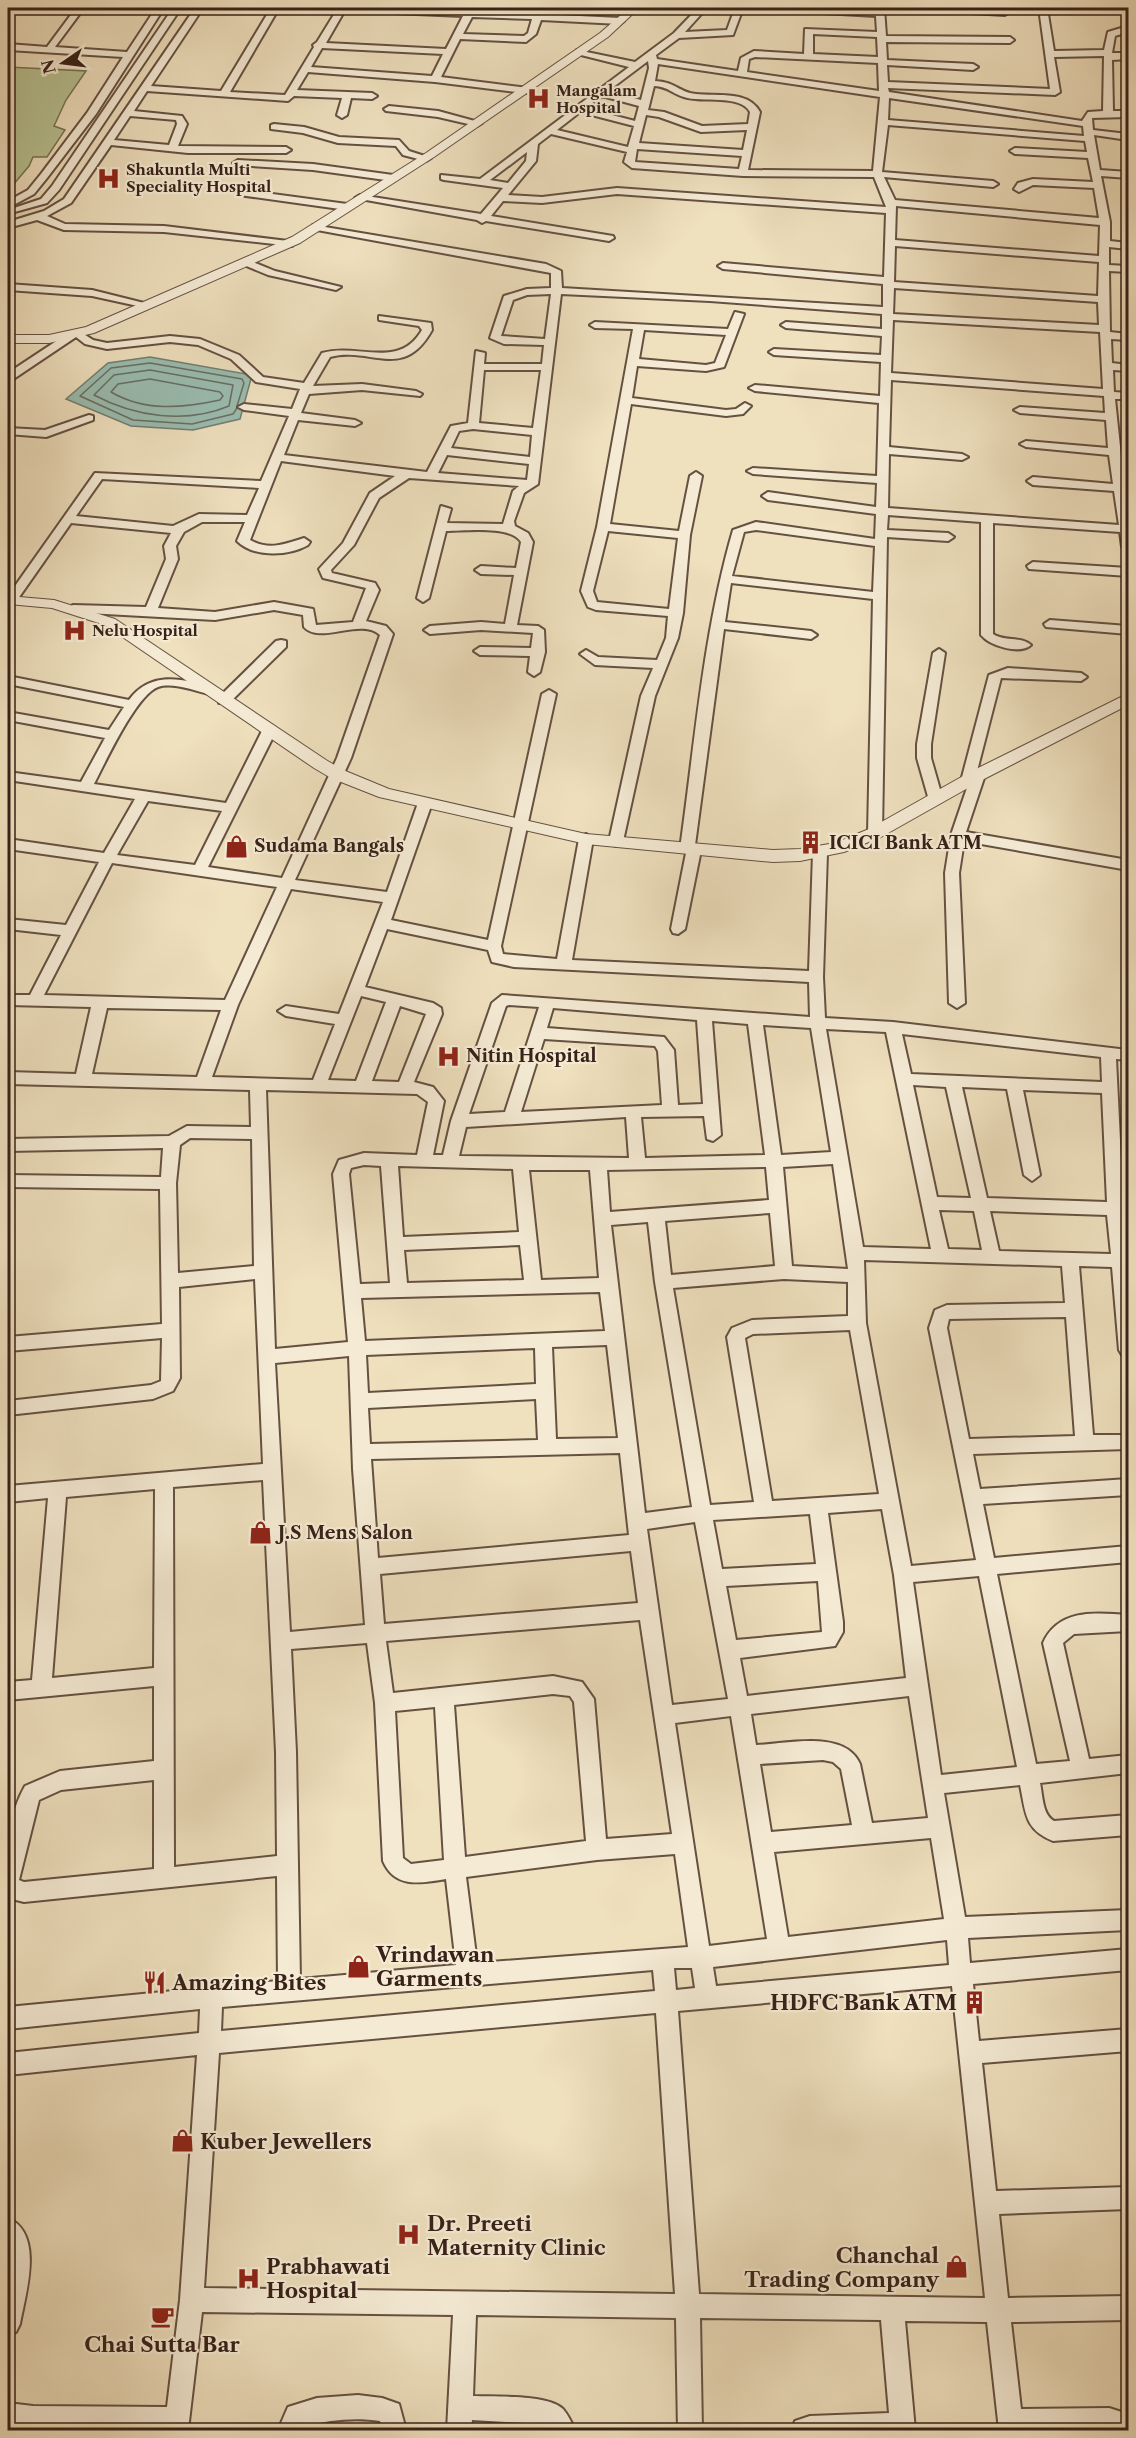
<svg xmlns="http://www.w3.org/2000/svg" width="1136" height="2438" font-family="'Libre Caslon Text',serif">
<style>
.green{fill:#b8c292;stroke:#787255;stroke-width:1.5}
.water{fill:#9abdb0;stroke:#727f73;stroke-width:1.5}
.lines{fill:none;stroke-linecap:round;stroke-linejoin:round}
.shore{stroke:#686f64;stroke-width:1.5}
.minor-casing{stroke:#655142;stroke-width:4}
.tertiary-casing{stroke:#655142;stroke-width:2}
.minor{fill:#f5ebd5;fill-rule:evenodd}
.tertiary{fill:#f5ebd5;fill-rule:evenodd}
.labels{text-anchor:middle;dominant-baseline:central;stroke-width:4.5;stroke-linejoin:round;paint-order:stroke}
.far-poi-label{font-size:15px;font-weight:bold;fill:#372118;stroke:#f5ebd5;text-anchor:start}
.poi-label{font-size:18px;font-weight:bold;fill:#372118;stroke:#f5ebd5;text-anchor:start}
.near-poi-label{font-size:21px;font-weight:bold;fill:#372118;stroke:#f5ebd5;text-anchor:start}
</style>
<rect width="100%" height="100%" fill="#efe0be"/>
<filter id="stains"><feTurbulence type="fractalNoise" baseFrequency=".00333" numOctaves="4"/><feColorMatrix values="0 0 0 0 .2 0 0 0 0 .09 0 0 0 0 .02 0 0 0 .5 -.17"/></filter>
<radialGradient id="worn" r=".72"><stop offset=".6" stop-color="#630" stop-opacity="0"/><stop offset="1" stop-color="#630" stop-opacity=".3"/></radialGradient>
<!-- green -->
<polygon class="green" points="8,67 86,71 66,100 54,126 65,130 47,157 33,157 29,166 8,191"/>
<!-- water -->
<polygon class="water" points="150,357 252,375 240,419 193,430 131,426 66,399 108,363"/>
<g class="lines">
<!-- shore -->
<g class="shore">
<path d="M150,370l83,15 -4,21c-43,18 -94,11 -135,-11l20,-20z"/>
<path d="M150,379l70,13 3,4 -3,4c-37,8 -75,12 -109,-8l7,-8z"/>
<polyline points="237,406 244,383 242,379 150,363 111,368 80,396 133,420 192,424 233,414 237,408"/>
</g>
<defs>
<g id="minor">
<polygon points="9,8 17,8 8,18"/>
<polygon points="76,8 84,8 55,47 127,52 156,8 164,8 96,114 47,178 34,194 8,208 8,201 28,190 41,174 87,113 123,57 8,50 8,44 47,47"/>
<polygon points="173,8 181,8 59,190 47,203 11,213 11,209 41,199 52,186"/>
<path d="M195,8h8l-52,78 70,5 50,-83h8l-49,84 55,3 29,-48 -1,-2 4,-3 21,-34 128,3 2,-3h8l-1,3 145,7 4,3 -4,3 -79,-4 -5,14 -10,8 -66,-3 -19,38 87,11v4l-3,1 -90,-11 -127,-10 -11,18 75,3 5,3 -5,3 -21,-1 -4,17 -5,3 -5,-3 5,-17 -48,-2 -6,5 -141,-10 -13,20 48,5 5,8 -9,22 108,1 5,3 -5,3h-98l-77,-8 -40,58 -24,13 18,8 99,2 124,15 5,3 -1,2 -128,-14 -100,-2 -27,-10 -29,8v-6l36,-11 20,-12zM345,10l1,1 117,5 -17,33 -120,-6zM472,17l60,2 -4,14 -4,3 -61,-2zM322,48l121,6 -11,22 -121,-9zM130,116l46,4 1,4 -8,21 -55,-5z"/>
<path d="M698,8h34l-4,3h-24l-19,21 42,-2 8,-22h8l-10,27 -54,3 -23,17 1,4 81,12 3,-13 13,-7 50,3 1,-25 72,3 -1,-16 -71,-4 3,-4 68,3v-3h8l2,28 124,1 4,3 -4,3 -124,-1 1,18 86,4 5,3 -5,3 -86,-5 1,17 162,7 -11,-81h8l7,43 50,-1 4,-18 20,-6v6l-13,4 -3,17h16v6l-16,1 1,51h15v6l-36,1 1,12 35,4v6l-34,-5 6,35 28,2v6l-27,-2 9,46v19l18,2v6l-19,-2v18l19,1v6l-19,-1 1,61 18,2v6l-17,-1 1,24 16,2v6l-15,-1 1,22 14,1v6h-13l9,86 4,1v6h-2l2,59 -6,-4 -2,-15 -127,-9v111c12,8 28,2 38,11 -11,10 -41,1 -50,-10v-113l-93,-7 -1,15 61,3 6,4 -6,4 -61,-4 -5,296 -7,5 -7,-5 5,-234 -142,-16 -6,39 86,9 6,4 -6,4 -87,-10 -29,216 6,5 -16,79 -7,5 -5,-1 -2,-4 15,-76 -6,-4c15,-106 23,-216 53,-319l23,-8 119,17 1,-25 -108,-14 -6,-4 6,-4 108,15 1,-24 -124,-9 -6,-3 6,-3 124,8 2,-73 -124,-12 -6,-3 6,-3 125,11 1,-34 -107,-7 -5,-3 5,-3 107,6 1,-19 -96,-8 -5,-3 5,-3 96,7v-15l-172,-13 -149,-7 -23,190 -14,9 -10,28 1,5 13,7 5,9 -16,83 21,1 6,4 1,22 -5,20 -6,4 -6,-4 2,-16 -50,-1 -6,-4 6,-4 51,1 2,-15 -52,-3 -51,4 -6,-4 6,-4 51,-4 24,2 9,-49 -33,-1 -6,-4 6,-4 35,2 5,-26c-10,-17 -57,-11 -75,-11l-17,67 -6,4 -6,-4 24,-92 10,3 -4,14 56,1 10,-33 6,-5 -110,-8 -30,20 -25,47 -23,25 1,3 43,10 4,7 -13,31 20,5 7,8 -42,124 -56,122 92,12 31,-89 2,-3h10l2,3 -41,117 97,20 54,-246 7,-4 7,4 -55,252 2,8 54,5 22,-120 7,-5 7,5 -21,121 237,11 4,-118 7,-5 7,5 -4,124 2,41 68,4 235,28v10l-12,-1 7,143 5,1v12h-4l4,40v102l-6,-2 -3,-5 -7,-83 -33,-1 14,169h35v14l-155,5 7,35 148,-10v16l-145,9 11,54 134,-12v16l-131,12 39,190 34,-3 -27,-118c16,-35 53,-30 85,-28v16l-54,3 -11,9 26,116 39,-4v18l-88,10c3,13 2,31 14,38l74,-6v20l-75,6c-29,-12 -27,-28 -33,-56l-76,8 21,124 163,-7v20l-160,8 2,25 158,-14v21l-155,14 6,57 149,-12v22l-146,12 14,128 132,-4v22l-129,5 9,84 120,-2v24l-117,2 10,87 88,-1 19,6v16h-129l-12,-108 -82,-1 10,109h-123l3,-9 15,-5 79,-3 -8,-93 -181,-2 2,112h-24l-2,-112 -200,-3 -3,81c21,1 75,-2 90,13 5,6 9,14 12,21h-26l-8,-6 -69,-4 -1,10h-24l6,-115 -251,-3 -14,118h-155l-25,-3v-24l25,3 134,1 13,-107 17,-245 -189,20v-22l191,-20 1,-24 -192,20v-22l270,-26 -1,-105 -253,26 -16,-4c0,-39 -3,-77 17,-112l35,-15 94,-10v-75l-146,14v-18l24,-2 16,-182 -40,4v-16l255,-22 -8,-185 -76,8 1,91 -7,13 -20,8 -145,16v-14l143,-16 10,-4 1,-43 -154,13v-14l154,-13 -2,-135 -152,-2v-12l153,2 2,-29 -155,3v-12l161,-3 18,-10 64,1 -1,-37 -242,-6v-12l68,2 15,-67 -83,-2v-10h22l31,-60 -53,-6v-10l58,6 33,-63 -91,-13v-10l96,14 31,-54 -127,-19v-8l73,10 24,-44 -97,-18v-8l101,18 15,-23 -116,-23v-8l121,24c22,-30 53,-21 85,-13l2,3 -7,4c-14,-3 -36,-12 -51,-7 -22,8 -53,76 -64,97l132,19 36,-72 7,-4 5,1 2,3 -68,136 74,11 55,-120 43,-123c-19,-18 -60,10 -76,-8l-1,-12 -29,-5 -59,10 -146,-8 -2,-3 6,-4 73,2 20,-48 -2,-13 7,-13 -100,-10 -56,80h-7v-7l87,-123 166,8 28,-65 -45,-6 -6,-3 6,-3 48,5 8,-20 -44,-7 -25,-23 -33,-14 -28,-3 -63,7 -22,-5 -9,-7 -64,43 -4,1v-8l59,-39 12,-3 14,9 14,3 63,-7 30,3 39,16 24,22 41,6 18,-30c37,-10 77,17 100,-23l-3,-4 -40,-6v-4l52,7 1,7c-29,52 -61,16 -102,27l-17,29 49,-2 54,7 6,3 -2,2 -58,-6 -53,4 -8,19 54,7 6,3 -6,3 -57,-6 -14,35 143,17 24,-46 17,-3 8,-72 9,2 -1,11h58l2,-19 -40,-1 -14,-6 14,-42 23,-7 24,-1v-15l-234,-43 -5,-3 1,-2 233,39 15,7 1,17 321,19v-23l-160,-15 -5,-3 5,-3 161,14 2,-64 -269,-19 -75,9 -39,-2 -12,15 122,20 1,2 -5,3 -123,-20 -4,2 -5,-3 -122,-22 5,-3 121,19 22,-26 -59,-8 -3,-1v-4l39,4 149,-112 -52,-13v-4l58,12 39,-29zM813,34l64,3 1,20 -65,-3zM1104,56l-1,55 -15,1 -6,9 -193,-29 -1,-4 167,7 5,-3 -6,-35zM755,57l123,6 1,28 -132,-19 2,-13zM648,61l1,7 -8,32 -33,-9zM658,64l222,33 -7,74 -125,-1 12,-58c-13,-24 -48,-14 -70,-19 -14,-4 -16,-11 -35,-12zM654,86c15,1 17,7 30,11 17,6 57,-3 66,15l-2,12 -46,2 -38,-14 -16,-2zM602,96l37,10 -4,15 -50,-13zM889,98l194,28 1,10 -196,-16zM580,112l54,14 -6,21 -71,-17zM646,115l13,2 42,15 46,-2 -4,20 -104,-7zM888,125l197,16 2,11 -72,-4 -5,3 5,3 73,4 5,24 -60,-3 -15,4 -4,6 5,3 14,-7 61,3 5,30 -204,-18 -11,-23 109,10 5,-3 -5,-3 -111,-9zM551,134l76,18 -3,10 8,6 111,8 131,1 12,30 -269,-19 -75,9 -34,-2 28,-34 2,-17zM637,149l105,7 -3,13 -104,-7zM527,152l-1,9 -18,22 -18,-3zM896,206l204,19 -1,31 -204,-16zM895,246l204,16 -1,34 -204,-14zM894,288l204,14 1,23 -206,-11zM551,294l-6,45 -44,-3 12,-36 14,-5zM893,320l207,12 3,57 -212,-16zM484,370h57l-8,58 -54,-5zM891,380l213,16 1,17 -85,-6 -6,3 6,3 86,7 2,28 -82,-7 -6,3 6,3 83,8 4,29 -80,-7 -6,4 6,4 81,6 5,34 -231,-17 1,-54 73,6 6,-3 -6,-3 -73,-7zM473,429l59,6 -2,22 -79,-9 8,-17zM447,455l82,9 -2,16 -89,-7zM281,461l114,15 -25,17 -27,50 -24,26 4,9 43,10 -13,34 -37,3 -3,-16 -39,-7 -59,10 -57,-4 20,-49 -2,-13 8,-14 18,-10h43l-8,19c17,17 52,15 71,4l2,-3 -6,-4c-19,6 -35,13 -54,2zM102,479l157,9 -12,27 -48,-1 -26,12 -97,-10zM756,530l119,16 -2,46 -141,-16 12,-44zM148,801l74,10 -27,54 -78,-10zM112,863l165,24 -52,113 -181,-5zM291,889l92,13 -44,112 -53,-8 -8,5 8,5 49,8 -22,56 -101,-3 26,-72zM387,929l101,21 4,12 22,5 295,15 1,35 -308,-22 -10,8 -41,118 -8,34h-10l11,-54 -11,-14 -19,-5 28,-68 -1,-6 -8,-5 -68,-16zM361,996l25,6 -30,79 -28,-1zM509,1005l30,2 -34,105 -36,2 37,-108zM400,1006l26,8 -27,68 -27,-1zM107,1008l114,2 -24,67 -105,-3zM553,1008l144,12 6,84 -25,1 -4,-55 -10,-13 -117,-9zM712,1021l36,3 17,131 -120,3 -4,-41 63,-1 3,23 6,2 8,-6zM763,1025l48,3 20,124 -50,3zM826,1029l60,3 45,217 -68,-2zM902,1034l199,23 1,25 -191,-8zM544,1039l111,7 3,5 4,54 -141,7zM913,1085l33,2 25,111 -34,-1zM962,1087l45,2 17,86 8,6 8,-6 -17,-85 79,3 5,109 -120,-4zM266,1090l151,4 11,8 -11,53 -53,-2 -25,7 -6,14 15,168 -73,7zM626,1117l3,41 -170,-2 7,-29zM190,1138l62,1 2,127 -76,7 -2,-90 4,-38zM833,1164l15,105 -56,-3 -9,-99zM364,1165l17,1 9,117 -30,1 -11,-110 2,-6zM398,1166l115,3 6,63 -116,5zM766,1167l3,33 -159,12 -3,-42zM529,1170h61l9,108 -58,2zM939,1210l35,1 8,39 -34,-1zM990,1211l117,4 4,39 -112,-3zM770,1213l5,53 -104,9 -6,-54zM648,1222l7,60 37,225 -47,6 -34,-288zM520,1245l4,35 -117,3 -3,-33zM864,1260l198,6 3,37 -118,2 -12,5 -6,18 47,232 -65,6 -45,-243zM784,1279l64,3v34l-96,4 -20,8 -5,9 27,165 -44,3 -37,-217zM600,1292l5,39 -240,10 -4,-43zM1066,1317l9,119 -106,3 -22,-111 2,-9zM850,1330l29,164 -107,7 -27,-163 8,-4zM607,1345l11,93 -62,1 -4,-92zM535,1348l1,36 -168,9 -2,-38zM349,1356l4,113 12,156 -75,7 -15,-269zM536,1399l2,41 -168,4 -2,-36zM620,1453l9,82 -251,23 -7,-99zM263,1480l13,272 1,104 -103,11 -1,-380zM155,1489l-1,179 -102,10 14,-181zM882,1509l12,66 12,103 -159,18 -7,-38 95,-12 8,-14v-10l-15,-109zM810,1514l6,50 -94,5 -9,-49zM695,1522l33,177 -56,6 -25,-176zM631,1551l7,52 -254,21 -4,-50zM979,1576l38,191 -76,8 -28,-193zM818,1581l4,51 -86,8 -10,-54zM640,1620l32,214 -66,5 -12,-140 -12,-17 -29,-6 -160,17 -7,-52zM367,1643l8,60 8,158c12,28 38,22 63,18l10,86 -156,14 -4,-227 -5,-103zM553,1694l17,2 4,6 12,139 -121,16 -11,-152zM909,1696l19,122 -56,5 -12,-59c-15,-35 -74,-20 -104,-19l-5,-31zM435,1707l9,153 -33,4 -8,-6 -8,-147zM731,1716l36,223 -58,7 -34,-223zM823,1760l10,2 8,7 11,56 -81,7 -11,-68zM154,1780v89l-130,13 -5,-2 20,-80 22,-10zM931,1838l13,81 -156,18 -14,-85zM675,1854l13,93 -211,16 -11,-86 131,-17zM947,1940l2,25 -233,21 -3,-19zM674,1968h18l3,20 -19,2zM653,1970l2,21 -434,40 1,-24zM952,1986l33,312 -286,-4 -21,-283zM656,2013l19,281 -471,-6 15,-235z"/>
<polygon points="933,8 973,8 1009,12 1005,15 937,11"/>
<polygon points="389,106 438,111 482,123 477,126 438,117 386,111 384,109"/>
<polygon points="274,124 304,127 339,137 399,140 409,151 431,158 426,161 403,155 396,146 338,143 303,133 271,129 271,125"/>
<polygon points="238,160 313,164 393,175 398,178 393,181 313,170 235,165 233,163"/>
<polygon points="242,190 347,204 352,207 347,210 239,195 237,193"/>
<polygon points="248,260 275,271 341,287 336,290 268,275 244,265 243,263"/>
<polygon points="8,284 92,290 152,305 147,308 92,296 8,290"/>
<path d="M735,312l9,2 -20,53 -18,4 -69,-5 -5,32 94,12 10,-1 9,-6 6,3 -8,8 -17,2 -95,-12 -21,120 69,7 11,-55 6,-4 6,4 -12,59 -7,78 -5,25 -23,58 -32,145 -7,5 -7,-5 32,-145 12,-28 -58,-3 -15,-11 6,-4 12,7 59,3 9,-22 2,-22 -72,-6 -8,-3 -7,-16 16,-64 36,-198 -38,-1 -5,-3 5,-3 133,7zM644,330l82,5 -11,28 -9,2 -67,-6zM608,531l70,7 -9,71 -72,-7 -4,-11z"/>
<polygon points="89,415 93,416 93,420 46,437 8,434 8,428 45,430"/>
<polygon points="1033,562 1128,568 1128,576 1029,569 1027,566"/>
<polygon points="1050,620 1128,626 1128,634 1046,627 1044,624"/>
<polygon points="281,640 286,641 286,647 229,703 219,703 219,697 276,641"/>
<polygon points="939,649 945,653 931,744 931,758 943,800 936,804 929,800 917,758 917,744 933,653"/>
<polygon points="1008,668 1081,673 1087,677 1081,681 1001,678 977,771 985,775 966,832 1128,860 1128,870 964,841 959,873 965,1003 957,1008 949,1003 945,873 951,835 968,785 961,781 989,675"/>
<path d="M8,2218c37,16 17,77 12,106l-4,8 -8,4z"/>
<path d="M358,2395l24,3 17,6 7,26h-24l-2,-9c-25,-4 -50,-1 -75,5l-2,4h-25l10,-23 29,-9z"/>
</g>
<g id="tertiary">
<polygon points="629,8 639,8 608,37 434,157 300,243 94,333 49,343 8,343 8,335 49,335 86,327 292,237 426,153 600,33"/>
<polygon points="8,596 54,600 115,619 326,760 343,770 389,789 586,834 773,850 800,849 835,843 869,829 972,771 1123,696 1128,694 1128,705 984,779 881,837 844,852 800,861 773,862 586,844 379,797 331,778 314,768 105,625 52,608 8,604"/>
</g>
</defs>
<!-- minor casing -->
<use href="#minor" class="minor-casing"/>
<!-- tertiary casing -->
<use href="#tertiary" class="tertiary-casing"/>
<!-- minor -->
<use href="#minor" class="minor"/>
<!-- tertiary -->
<use href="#tertiary" class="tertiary"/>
</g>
<!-- icons -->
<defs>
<symbol id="hospital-bare" viewBox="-9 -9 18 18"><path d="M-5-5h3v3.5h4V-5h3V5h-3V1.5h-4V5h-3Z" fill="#8f2418" stroke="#f5ebd5" stroke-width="2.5" paint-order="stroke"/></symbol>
<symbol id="building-bare" viewBox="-9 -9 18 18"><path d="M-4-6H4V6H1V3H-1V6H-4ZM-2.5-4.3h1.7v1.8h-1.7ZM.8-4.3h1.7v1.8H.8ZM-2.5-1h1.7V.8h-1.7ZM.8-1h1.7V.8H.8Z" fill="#8f2418" stroke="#f5ebd5" stroke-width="2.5" paint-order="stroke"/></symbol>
<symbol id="shop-bare" viewBox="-9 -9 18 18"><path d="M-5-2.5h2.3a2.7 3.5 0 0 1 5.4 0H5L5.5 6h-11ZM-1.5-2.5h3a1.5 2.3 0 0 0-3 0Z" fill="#8f2418" stroke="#f5ebd5" stroke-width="2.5" paint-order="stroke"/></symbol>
<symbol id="restaurant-bare" viewBox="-9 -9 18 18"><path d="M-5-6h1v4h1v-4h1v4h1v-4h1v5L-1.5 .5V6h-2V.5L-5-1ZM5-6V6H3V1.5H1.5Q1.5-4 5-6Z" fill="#8f2418" stroke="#f5ebd5" stroke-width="2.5" paint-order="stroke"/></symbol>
<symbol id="cafe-bare" viewBox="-9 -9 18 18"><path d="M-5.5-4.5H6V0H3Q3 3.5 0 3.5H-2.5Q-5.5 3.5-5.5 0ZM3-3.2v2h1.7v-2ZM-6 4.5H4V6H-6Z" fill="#8f2418" stroke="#f5ebd5" stroke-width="2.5" paint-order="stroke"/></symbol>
</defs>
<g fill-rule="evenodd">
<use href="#hospital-bare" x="522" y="82" width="33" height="33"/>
<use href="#hospital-bare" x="92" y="162" width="33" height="33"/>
<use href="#hospital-bare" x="58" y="614" width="33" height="33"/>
<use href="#building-bare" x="794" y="826" width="33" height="33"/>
<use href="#shop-bare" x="220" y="830" width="33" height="33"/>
<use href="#hospital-bare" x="432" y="1040" width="33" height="33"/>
<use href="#shop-bare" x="244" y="1516" width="33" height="33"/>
<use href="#shop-bare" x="342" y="1950" width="33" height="33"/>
<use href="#restaurant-bare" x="138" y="1966" width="33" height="33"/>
<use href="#building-bare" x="958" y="1986" width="33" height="33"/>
<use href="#shop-bare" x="166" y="2124" width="33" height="33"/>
<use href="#hospital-bare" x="392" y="2218" width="33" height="33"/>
<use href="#shop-bare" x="940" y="2250" width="33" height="33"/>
<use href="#hospital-bare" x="232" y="2262" width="33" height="33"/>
<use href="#cafe-bare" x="146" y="2300" width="33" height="33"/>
</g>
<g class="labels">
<!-- far-poi labels -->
<g class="far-poi-label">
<text x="556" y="90">Mangalam<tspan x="556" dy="17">Hospital</tspan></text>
<text x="126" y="169">Shakuntla Multi<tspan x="126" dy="17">Speciality Hospital</tspan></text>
<text x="92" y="630">Nelu Hospital</text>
</g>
<!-- poi labels -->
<g class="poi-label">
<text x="829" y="843">ICICI Bank ATM</text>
<text x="254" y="846">Sudama Bangals</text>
<text x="466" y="1056">Nitin Hospital</text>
<text x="278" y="1533">J.S Mens Salon</text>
</g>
<!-- near-poi labels -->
<g class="near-poi-label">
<text x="376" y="1954">Vrindawan<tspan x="376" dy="24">Garments</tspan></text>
<text x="172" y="1982">Amazing Bites</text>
<text x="957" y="2002" text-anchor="end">HDFC Bank ATM</text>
<text x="200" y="2141">Kuber Jewellers</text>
<text x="427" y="2223">Dr. Preeti<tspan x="427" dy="24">Maternity Clinic</tspan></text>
<text x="939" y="2255" text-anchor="end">Chanchal<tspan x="939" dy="24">Trading Company</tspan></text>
<text x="266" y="2266">Prabhawati<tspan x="266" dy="24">Hospital</tspan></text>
<text x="162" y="2344" text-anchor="middle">Chai Sutta Bar</text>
</g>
</g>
<!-- margin -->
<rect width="1136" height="2438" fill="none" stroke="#efe0be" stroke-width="30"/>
<rect x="9" y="9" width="1118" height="2420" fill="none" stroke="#372118" stroke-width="3"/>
<rect x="15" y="15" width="1106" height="2408" fill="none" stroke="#372118" stroke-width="1.5"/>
<!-- north arrow -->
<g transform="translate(63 63) rotate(256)" stroke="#f5ebd5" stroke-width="4.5" paint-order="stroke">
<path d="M0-4.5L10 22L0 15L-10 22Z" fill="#372118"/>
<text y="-9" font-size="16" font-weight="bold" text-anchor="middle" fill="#372118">N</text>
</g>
<rect width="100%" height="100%" filter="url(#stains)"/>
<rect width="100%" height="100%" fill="url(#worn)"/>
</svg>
